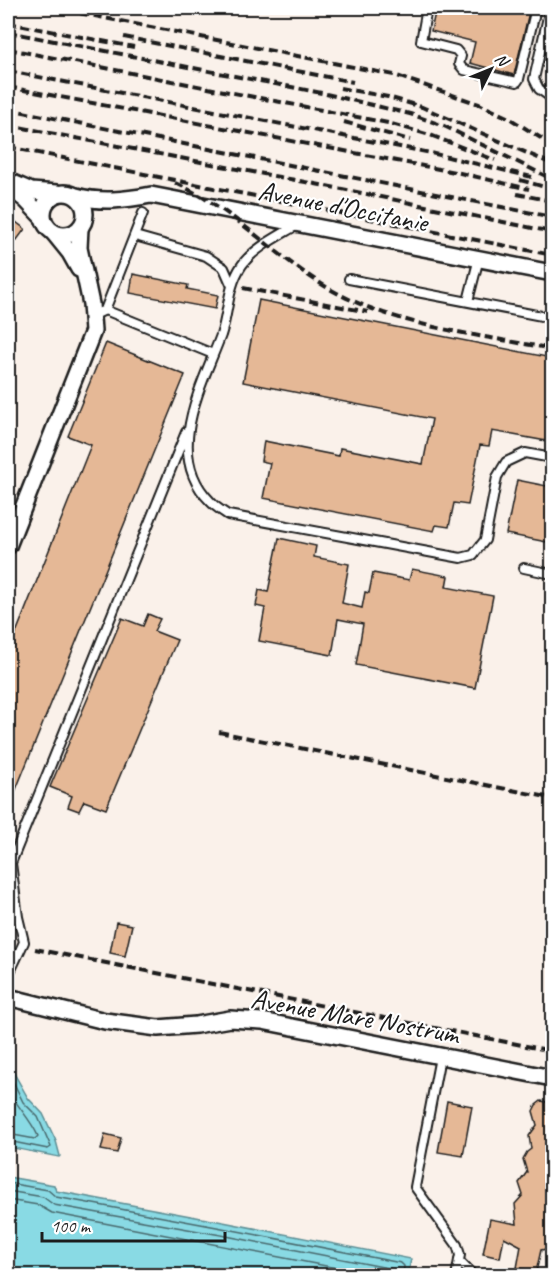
<svg xmlns="http://www.w3.org/2000/svg" width="560" height="1283" font-family="Caveat,sans-serif">
<style>
.water{fill:#89dae4;stroke:#5d8e94;stroke-width:1.5}
.lines{fill:none;stroke-linecap:round;stroke-linejoin:round}
.shore{stroke:#48686c;stroke-width:1.5}
.building{fill:#e5b896;stroke:#1c1c1c;stroke-width:1.5}
.lane-casing{stroke:#1c1c1c;stroke-width:12}
.street-casing{stroke:#1c1c1c;stroke-width:20}
.lane{stroke:#fff;stroke-width:8}
.street{stroke:#fff;stroke-width:15}
.rail{stroke:#1c1c1c;stroke-width:4;stroke-dasharray:9 4.5;stroke-linecap:butt}
.labels{text-anchor:middle;dominant-baseline:central;stroke-width:4.5;stroke-linejoin:round;paint-order:stroke}
.street-label{font-size:28px;fill:#1c1c1c;stroke:#fff}
</style>
<rect width="100%" height="100%" fill="#faf1ea"/>
<filter id="ink" filterUnits="userSpaceOnUse"><feTurbulence type="fractalNoise" baseFrequency=".0167" numOctaves="2"/><feDisplacementMap in="SourceGraphic" scale="12" xChannelSelector="R" yChannelSelector="G"/><feConvolveMatrix kernelMatrix="1 2 1 2 8 2 1 2 1" color-interpolation-filters="sRGB"/></filter>
<g filter="url(#ink)">
<!-- water -->
<g class="water">
<polygon points="8,1048 10,1061 15,1075 28,1098 43,1114 56,1141 60,1156 59,1157 8,1147"/>
<polygon points="8,1177 54,1185 56,1191 223,1222 411,1259 408,1275 8,1275"/>
</g>
<g class="lines">
<!-- shore -->
<g class="shore">
<polyline points="8,1071 23,1102 38,1117 51,1147 48,1149 8,1141"/>
<path d="M8,1089c9,18 22,29 30,47l-3,3 -27,-5"/>
<polyline points="8,1183 48,1190 56,1197 222,1228 401,1263 404,1266 403,1276"/>
<polyline points="8,1191 43,1197 54,1205 221,1235 393,1269 395,1276"/>
<polyline points="8,1200 38,1205 52,1213 378,1276"/>
</g>
</g>
<!-- building -->
<g class="building">
<polygon points="436,8 530,8 514,75 470,63 475,42 431,31"/>
<polygon points="8,216 25,229 8,252"/>
<polygon points="133,274 188,285 187,289 218,295 215,309 130,293"/>
<polygon points="259,300 552,358 552,442 492,431 489,446 480,445 468,505 454,503 449,527 436,525 434,531 263,498 270,463 261,461 264,441 339,456 340,448 423,464 432,419 243,382"/>
<polygon points="106,343 185,375 8,809 8,653 91,445 68,436"/>
<polygon points="517,480 552,487 552,543 506,534"/>
<polygon points="279,538 316,546 314,557 349,564 342,603 362,608 365,592 369,593 373,573 409,580 412,569 448,576 446,587 493,596 475,688 356,665 363,624 338,619 332,655 259,641 265,608 256,606 259,590 268,592"/>
<polygon points="148,614 160,619 154,631 177,640 106,809 84,801 79,811 68,807 72,796 50,787 122,618 143,626"/>
<polygon points="116,922 132,925 125,956 110,953"/>
<polygon points="447,1101 472,1106 463,1156 438,1152"/>
<polygon points="541,1101 552,1103 552,1121 548,1124 552,1134 552,1248 541,1250 536,1272 517,1268 521,1246 504,1237 500,1258 483,1254 490,1219 517,1224 515,1204 523,1195 519,1183 527,1172 523,1159 527,1152 531,1149 529,1136 537,1125 533,1111 536,1105"/>
<polygon points="105,1134 121,1138 117,1153 101,1150"/>
</g>
<g class="lines">
<defs>
<g id="lane">
<polyline points="427,8 421,41 456,50 461,56 459,64 464,70 517,82 519,79 536,8"/>
<polyline points="550,8 534,79 539,89 552,98"/>
<path d="M297,225c-18,11 -43,23 -55,40 -15,22 -13,46 -21,70 -19,51 -58,119 -11,166 5,6 12,10 18,14l233,43 12,-3 12,-15 12,-63 9,-15 19,-9 27,5"/>
<polyline points="135,236 206,256 224,268 231,284"/>
<polyline points="349,279 552,318"/>
<polyline points="468,301 479,258"/>
<polyline points="105,310 213,354"/>
<polyline points="92,316 105,310 143,213"/>
<polyline points="524,568 552,574"/>
<polyline points="8,976 24,942 18,917 11,863 186,432"/>
<polyline points="440,1057 415,1187 457,1245 460,1255 456,1276"/>
<polyline points="459,1261 474,1276"/>
</g>
<g id="street">
<polyline points="8,181 31,191 57,193"/>
<polyline points="12,189 26,200 43,218"/>
<circle cx="64" cy="214" r="21"/>
<path d="M76,196c25,7 49,4 75,-1l401,78"/>
<polyline points="53,232 70,253 79,269"/>
<polyline points="8,546 93,331 91,304 79,248 80,228"/>
<polyline points="8,997 105,1021 158,1028 196,1025 230,1019 262,1021 552,1078"/>
</g>
</defs>
<!-- lane casing -->
<use href="#lane" class="lane-casing"/>
<!-- street casing -->
<use href="#street" class="street-casing"/>
<!-- lane -->
<use href="#lane" class="lane"/>
<!-- street -->
<use href="#street" class="street"/>
<!-- rail -->
<g class="rail">
<polyline points="54,8 394,75 479,104 509,118 552,145"/>
<polyline points="8,23 134,47"/>
<polyline points="8,32 322,93 410,114 444,126 552,179"/>
<polyline points="124,37 353,82"/>
<polyline points="8,49 388,123 430,135 495,160"/>
<polyline points="8,71 431,153 532,177"/>
<polyline points="8,87 460,173 529,189"/>
<polyline points="340,88 388,97 422,107 552,164"/>
<polyline points="8,109 552,217"/>
<polyline points="344,122 410,140"/>
<polyline points="8,125 347,190 552,232"/>
<polyline points="8,147 552,255"/>
<polyline points="520,180 552,189"/>
<path d="M175,183c61,26 104,79 162,110 66,35 144,42 215,56"/>
<polyline points="517,194 552,201"/>
<polyline points="243,288 368,312"/>
<polyline points="219,732 552,798"/>
<polyline points="35,949 552,1051"/>
</g>
</g>
</g>
<g class="labels">
<!-- street labels -->
<g class="street-label">
<text transform="translate(343 206) rotate(11)">Avenue d'Occitanie</text>
<text transform="translate(355 1016) rotate(10)">Avenue Mare Nostrum</text>
</g>
</g>
<!-- margin -->
<rect width="560" height="1283" fill="none" stroke="#fff" stroke-width="30"/>
<rect x="15" y="15" width="530" height="1253" fill="none" stroke="#1c1c1c" stroke-width="2" filter="url(#ink)"/>
<!-- north arrow -->
<g transform="translate(491 69) rotate(47)" stroke="#ffffff" stroke-width="4.5" paint-order="stroke">
<path d="M0-4.5L10 22L0 15L-10 22Z" fill="#1c1c1c"/>
<text y="-9" font-size="16" font-weight="bold" text-anchor="middle" fill="#1c1c1c">N</text>
</g>
<!-- scale -->
<path d="M42 1232v9h183v-9" fill="none" stroke="#1c1c1c" stroke-width="3"/>
<text x="51" y="1232" font-size="18" fill="#1c1c1c" stroke="#ffffff" stroke-width="4.5" paint-order="stroke">100 m</text>
</svg>
